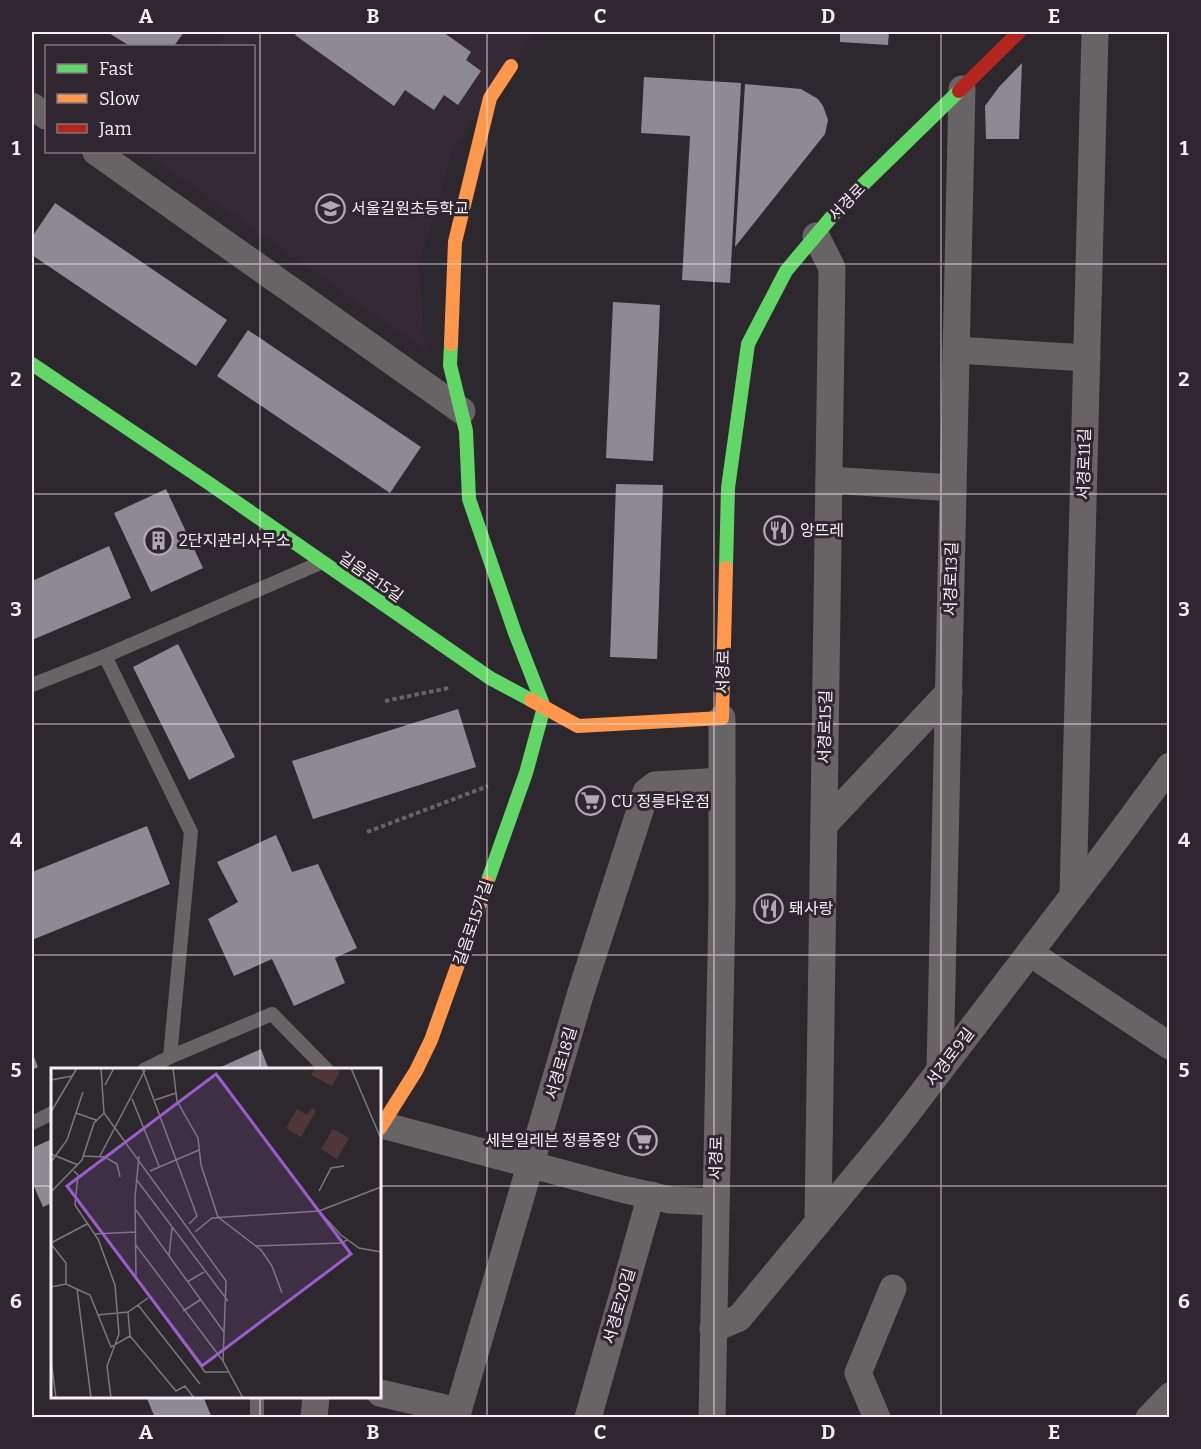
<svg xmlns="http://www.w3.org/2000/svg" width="1201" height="1449" font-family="Bitter,'Noto Sans KR',serif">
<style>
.built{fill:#362936}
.building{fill:#8e8a92}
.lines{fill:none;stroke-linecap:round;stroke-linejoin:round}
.path{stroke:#666365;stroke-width:4;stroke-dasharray:4.5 3;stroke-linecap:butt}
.lane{stroke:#686466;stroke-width:14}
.street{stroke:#686466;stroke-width:27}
.fast{stroke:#63d668;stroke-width:14}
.slow{stroke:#ff974d;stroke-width:14}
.jam{stroke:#b3261e;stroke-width:14}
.grid{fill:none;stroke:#f6eff6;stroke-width:1.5;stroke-opacity:0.55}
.labels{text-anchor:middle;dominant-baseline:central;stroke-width:6;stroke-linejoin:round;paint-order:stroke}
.street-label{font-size:16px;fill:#f6eff6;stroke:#2f262f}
.poi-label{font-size:16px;fill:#f6eff6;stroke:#2f262f;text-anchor:start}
.inset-road{fill:none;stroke:#7d787d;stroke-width:1.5}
.view{fill:#9a5dcd;fill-opacity:0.15;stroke:#9a5dcd;stroke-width:3}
.inset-edge{fill:none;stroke:#f6eff6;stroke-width:3}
.neatline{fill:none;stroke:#f6eff6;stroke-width:2}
.grid-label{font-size:20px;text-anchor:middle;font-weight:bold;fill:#f6eff6}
</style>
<rect width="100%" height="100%" fill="#2d282d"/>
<!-- built -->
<polygon class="built" points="228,32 535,32 453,150 419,265 425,350 144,152 254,152 254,46 217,46"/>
<!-- building -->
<g class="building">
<polygon points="107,32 184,32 174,46 130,46"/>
<polygon points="297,32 443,32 471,52 466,60 481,71 458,105 444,95 434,110 405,90 394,106 295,35"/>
<polygon points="840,32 889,32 888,45 840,42"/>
<polygon points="1022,63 1019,139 986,139 985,106 999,87"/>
<polygon points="644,77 741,83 730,283 682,280 690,136 641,133"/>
<polygon points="745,84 801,89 818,99 823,106 828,120 825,134 735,247"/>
<polygon points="55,203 227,320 196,366 32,255 32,237"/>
<polygon points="613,302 660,305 653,461 606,458"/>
<polygon points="248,330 421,447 390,493 217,376"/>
<polygon points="616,484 663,485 657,659 610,657"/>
<polygon points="166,489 203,568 151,592 114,513"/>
<polygon points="109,546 131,598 32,640 32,581"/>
<polygon points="178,644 235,757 189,780 133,667"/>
<polygon points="458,709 476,767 313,819 292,761"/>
<polygon points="147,826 170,884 32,940 32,872"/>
<polygon points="276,835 292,872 318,864 357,948 335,958 345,983 294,1006 272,959 234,976 208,919 238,902 217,862"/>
<polygon points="261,1049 269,1070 214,1070"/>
<polygon points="32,1052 38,1067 32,1070"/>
<polygon points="52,1139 52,1203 43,1207 32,1182 32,1148"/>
<polygon points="146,1396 203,1396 212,1418 155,1418"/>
</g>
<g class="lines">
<!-- path -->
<g class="path">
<polyline points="385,701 449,688"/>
<polyline points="367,832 488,786"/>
</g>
<!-- lane -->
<g class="lane">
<polyline points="105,656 191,832 170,1057 144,1070"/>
<polyline points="32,685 105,656 320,563"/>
<polyline points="170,1057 272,1014 327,1070"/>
<polyline points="32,1123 52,1113"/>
<polyline points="257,1396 257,1418"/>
</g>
<!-- street -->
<g class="street">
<polyline points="32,106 46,116"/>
<polyline points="96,152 462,411"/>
<polyline points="816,236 832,268 818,1222"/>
<polyline points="956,350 1087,358"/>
<polyline points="829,480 953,488"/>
<polyline points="824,825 949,692"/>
<polyline points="1073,896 1095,32"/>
<polyline points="1030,953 1170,1046"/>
<polyline points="940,1070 962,89"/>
<polyline points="382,1125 622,1189 670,1200 715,1202"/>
<polyline points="713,1329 739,1318 895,1129 1105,854 1170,766"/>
<polyline points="380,1393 458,1411"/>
<polyline points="314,1418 316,1396"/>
<polyline points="456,1418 581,992 646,792 655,785 722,781"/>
<polyline points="588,1418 651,1195"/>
<polyline points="712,1418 722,904 722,718"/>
<polyline points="877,1418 858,1373 893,1288"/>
<polyline points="1149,1418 1170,1396"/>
</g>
<!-- fast -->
<g class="fast">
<polyline points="451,344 450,365 466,431 469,499 515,633 544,707 526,773 487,883"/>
<polyline points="32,364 210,484 490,678 531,700"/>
<polyline points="726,568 728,488 748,344 786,271 839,208 959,91"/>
</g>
<!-- slow -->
<g class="slow">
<polyline points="451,344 455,242 490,98 511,66"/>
<polyline points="531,700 578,726 722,718 726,568"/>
<polyline points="380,1128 416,1071 431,1040 487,883"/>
</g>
<!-- jam -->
<polyline class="jam" points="959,91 1019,32"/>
</g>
<!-- grid -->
<path class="grid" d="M260,32v1038M487,32v1386M714,32v1386M941,32v1386M32,264h1138M32,494h1138M32,724h1138M32,955h1138M32,1186h20M380,1186h790M260,1396v22"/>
<!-- icons -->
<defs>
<symbol id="school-ring" viewBox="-11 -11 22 22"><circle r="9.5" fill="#2f262f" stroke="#b0a9b0" stroke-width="1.5"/><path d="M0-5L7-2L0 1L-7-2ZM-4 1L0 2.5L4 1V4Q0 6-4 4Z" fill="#b0a9b0"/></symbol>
<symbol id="restaurant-ring" viewBox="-11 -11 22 22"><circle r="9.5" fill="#2f262f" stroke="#b0a9b0" stroke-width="1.5"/><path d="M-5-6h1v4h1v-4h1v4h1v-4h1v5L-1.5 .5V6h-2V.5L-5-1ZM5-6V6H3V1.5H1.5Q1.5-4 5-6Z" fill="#b0a9b0"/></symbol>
<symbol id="building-ring" viewBox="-11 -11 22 22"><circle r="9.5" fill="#2f262f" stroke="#b0a9b0" stroke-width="1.5"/><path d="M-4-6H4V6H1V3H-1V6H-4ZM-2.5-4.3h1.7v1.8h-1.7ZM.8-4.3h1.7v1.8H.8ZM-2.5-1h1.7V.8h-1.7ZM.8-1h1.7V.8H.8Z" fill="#b0a9b0"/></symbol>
<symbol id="supermarket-ring" viewBox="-11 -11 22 22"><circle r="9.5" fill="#2f262f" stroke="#b0a9b0" stroke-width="1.5"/><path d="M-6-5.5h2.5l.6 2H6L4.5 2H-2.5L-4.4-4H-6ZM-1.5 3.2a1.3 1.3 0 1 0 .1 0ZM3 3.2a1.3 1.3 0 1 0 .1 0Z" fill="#b0a9b0"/></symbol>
</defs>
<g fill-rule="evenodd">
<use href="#school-ring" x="314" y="192" width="33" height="33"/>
<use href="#restaurant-ring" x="762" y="514" width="33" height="33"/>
<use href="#building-ring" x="142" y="524" width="33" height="33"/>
<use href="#supermarket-ring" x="574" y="784" width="33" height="33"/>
<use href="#restaurant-ring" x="752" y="892" width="33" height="33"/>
<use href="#supermarket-ring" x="626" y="1124" width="33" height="33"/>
</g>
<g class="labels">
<!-- street labels -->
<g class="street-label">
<text transform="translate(847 202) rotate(-46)">서경로</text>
<text transform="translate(1084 464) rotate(-89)">서경로11길</text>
<text transform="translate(371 577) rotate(35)">길음로15길</text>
<text transform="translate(951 579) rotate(-89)">서경로13길</text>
<text transform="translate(723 672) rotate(-89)">서경로</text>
<text transform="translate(825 727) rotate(-89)">서경로15길</text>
<text transform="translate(473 923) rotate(-71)">길음로15가길</text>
<text transform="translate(950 1057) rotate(-53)">서경로9길</text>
<text transform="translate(561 1063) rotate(-74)">서경로18길</text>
<text transform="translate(716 1158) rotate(-89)">서경로</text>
<text transform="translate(619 1306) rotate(-74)">서경로20길</text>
</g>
<!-- poi labels -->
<g class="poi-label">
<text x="351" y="208">서울길원초등학교</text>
<text x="800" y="530">앙뜨레</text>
<text x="179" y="540">2단지관리사무소</text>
<text x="611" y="801">CU 정릉타운점</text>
<text x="789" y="908">퇘사랑</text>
<text x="621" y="1140" text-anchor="end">세븐일레븐 정릉중앙</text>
</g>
</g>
<!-- overview -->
<g transform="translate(51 1068)">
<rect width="330" height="330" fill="#2d282d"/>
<path d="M264,0h23l1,6 -7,12 -21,-11zM261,40l4,3 -15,26 -15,-9 11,-19 10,6zM282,61l16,9 -12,21 -16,-10z" fill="#503737"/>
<path class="inset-road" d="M50,0l3,45 122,168 -3,80 20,37M91,0l55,148 -8,8M122,0l4,33 21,37 3,27 17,52 43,33 11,16 10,27M300,0l30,71M0,12l21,-4M54,17l9,-17M81,31l27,67M104,32l21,-7M0,44l26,-44M25,45l20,7M0,86l27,11M32,88l22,1 12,7 3,13M49,88l45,-86M88,88l-4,41 1,81 69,94h23M0,94l16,-22 16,-48M23,103l4,4 -3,30 23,34 17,46 4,49 -12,32 4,32M99,103l49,-21M85,111l92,122M268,123l12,-23 13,-2M0,124l31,-32 12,-37 10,-10M85,142l88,122M268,143l22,24 18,13 22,4M144,164l17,-14 107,-7 62,-24M43,166l41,-2M0,175l36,-19M0,176l15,19v21M84,176l88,117M204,178l87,-3 5,-3M118,188l3,-28M136,214l17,-10M0,219l15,-3 24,11 21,52 19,-11M26,221l14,109M87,237l62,79M132,243l17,-11M77,244l2,24 46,55 9,-5 9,12M46,247l31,-3 20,-14M0,292l5,38"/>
<path class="view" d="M165,6l135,180 -149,112 -135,-180z"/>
<rect width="330" height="330" class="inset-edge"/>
</g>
<!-- border -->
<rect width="1201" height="1449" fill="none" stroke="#2f262f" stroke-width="66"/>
<!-- legend -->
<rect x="45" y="45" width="210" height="108" fill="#2f262f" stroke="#7f767f" stroke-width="1.5"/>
<rect x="57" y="64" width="30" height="9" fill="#63d668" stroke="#7f767f" stroke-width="1.5"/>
<text x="99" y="75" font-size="18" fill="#f6eff6">Fast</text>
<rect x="57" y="94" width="30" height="9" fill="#ff974d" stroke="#7f767f" stroke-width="1.5"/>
<text x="99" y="105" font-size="18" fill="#f6eff6">Slow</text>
<rect x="57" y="124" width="30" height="9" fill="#b3261e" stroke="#7f767f" stroke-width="1.5"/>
<text x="99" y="135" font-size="18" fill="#f6eff6">Jam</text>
<rect x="33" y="33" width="1135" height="1383" class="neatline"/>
<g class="grid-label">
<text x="146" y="23">A</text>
<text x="373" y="23">B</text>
<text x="600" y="23">C</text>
<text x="828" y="23">D</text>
<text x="1054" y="23">E</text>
<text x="16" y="155">1</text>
<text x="1184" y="155">1</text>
<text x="16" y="386">2</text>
<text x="1184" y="386">2</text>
<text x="16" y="616">3</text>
<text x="1184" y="616">3</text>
<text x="16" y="847">4</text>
<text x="1184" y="847">4</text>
<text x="16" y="1077">5</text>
<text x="1184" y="1077">5</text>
<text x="16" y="1308">6</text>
<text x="1184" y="1308">6</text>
<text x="146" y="1439">A</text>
<text x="373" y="1439">B</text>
<text x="600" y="1439">C</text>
<text x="828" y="1439">D</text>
<text x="1054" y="1439">E</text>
</g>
</svg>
